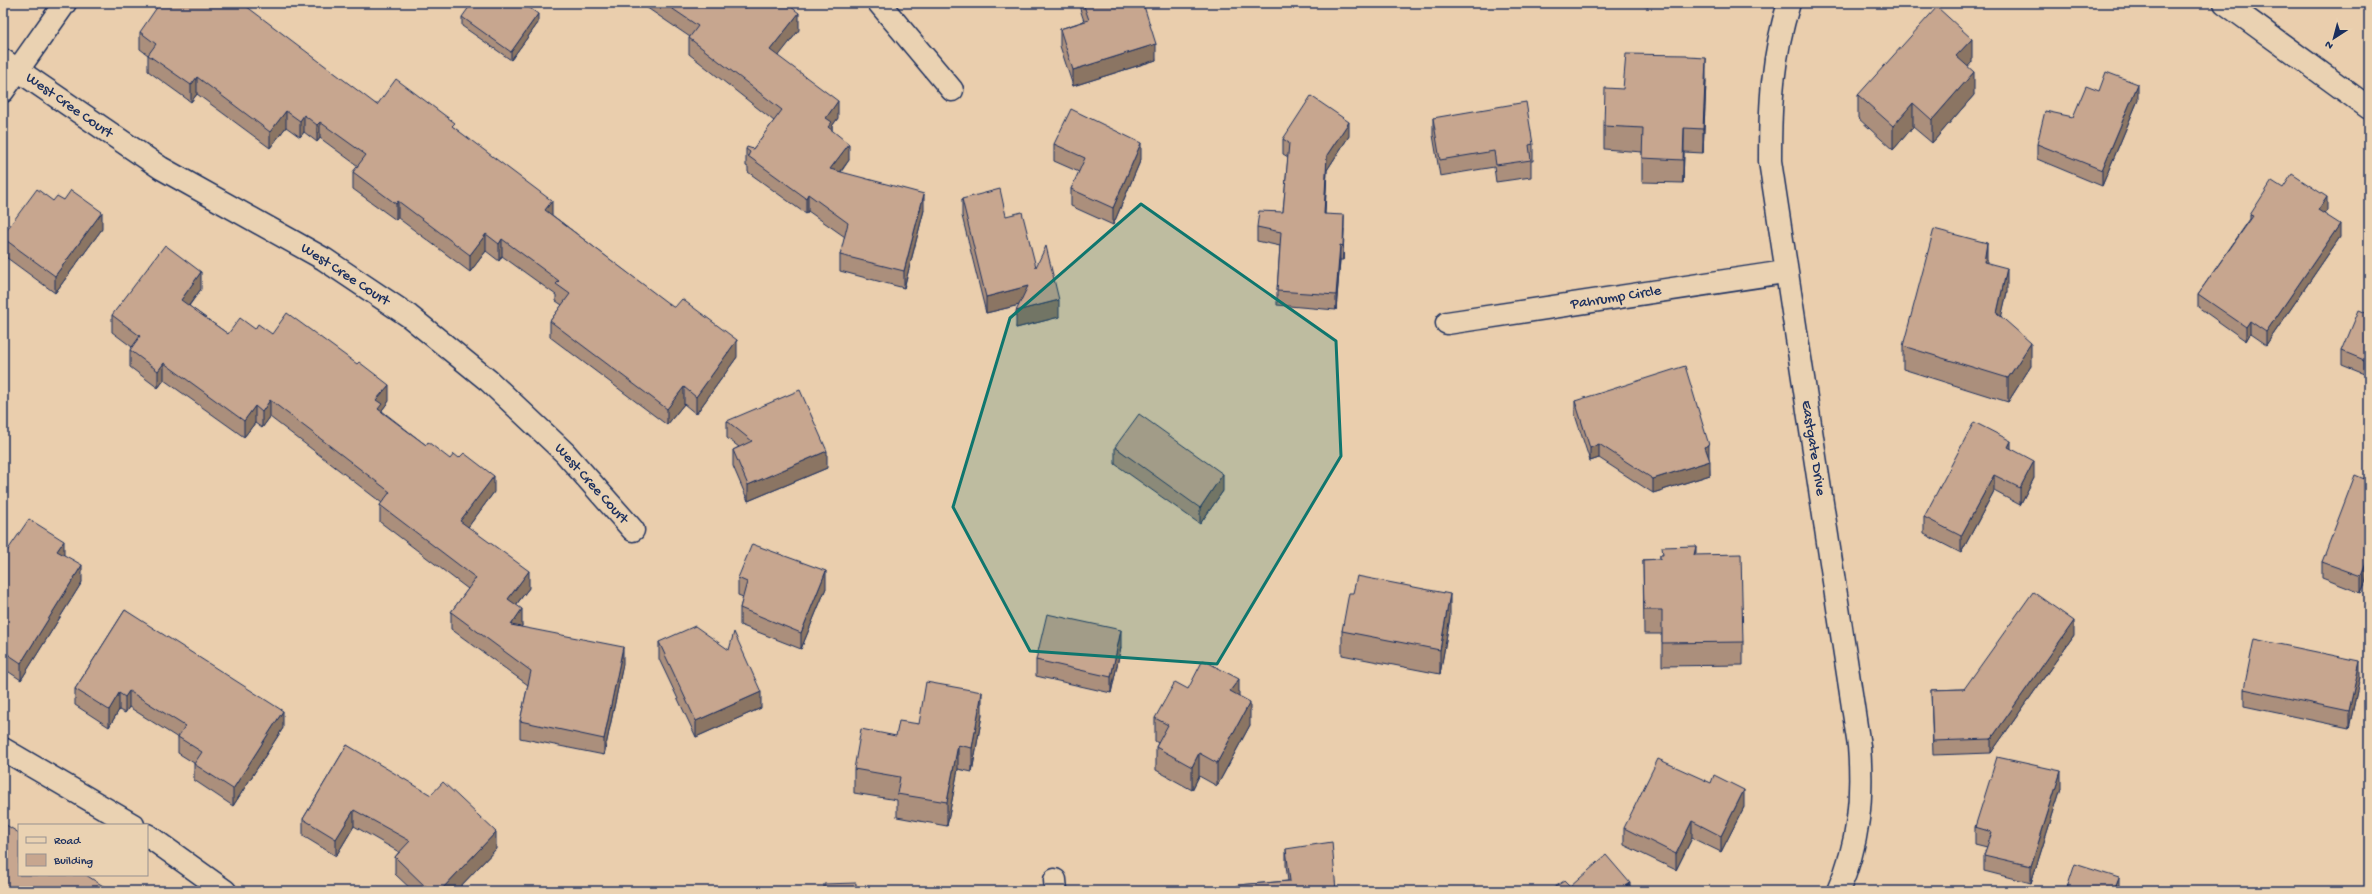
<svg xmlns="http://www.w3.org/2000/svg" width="2372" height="894" font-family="'Gochi Hand',sans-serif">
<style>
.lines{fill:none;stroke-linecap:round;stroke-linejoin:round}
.street-casing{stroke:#1b2f5e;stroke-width:25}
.secondary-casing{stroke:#1b2f5e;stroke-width:25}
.street{stroke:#ead2b2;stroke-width:22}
.secondary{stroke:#ead2b2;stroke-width:22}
.wall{fill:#ab8f7b;stroke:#1b2f5e}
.shaded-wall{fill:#8b7464;stroke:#1b2f5e}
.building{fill:#c7a68f;stroke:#1b2f5e}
.marked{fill:#0f766e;fill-opacity:0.2;stroke:#0f766e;stroke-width:3;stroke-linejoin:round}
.labels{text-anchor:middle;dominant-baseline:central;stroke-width:4;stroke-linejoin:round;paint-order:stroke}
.street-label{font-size:15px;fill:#1b2f5e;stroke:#ead2b2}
</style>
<rect width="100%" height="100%" fill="#eacead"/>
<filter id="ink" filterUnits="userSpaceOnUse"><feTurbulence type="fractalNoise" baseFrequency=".025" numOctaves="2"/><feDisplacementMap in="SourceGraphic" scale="8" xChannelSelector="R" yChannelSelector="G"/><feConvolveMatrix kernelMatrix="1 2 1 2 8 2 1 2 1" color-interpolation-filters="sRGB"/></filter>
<g filter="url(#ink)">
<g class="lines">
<defs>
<g id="street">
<polyline points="879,3 952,90"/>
<path d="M1789,3c-17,54 -19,102 -19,158l89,585c4,51 0,98 -21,145"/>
<polyline points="3,60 161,168 324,259 409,316 489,381 565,453 633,530"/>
<polyline points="1447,323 1785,272"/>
<polyline points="3,749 133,825"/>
<polyline points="147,835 225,891"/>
<polyline points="1055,880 1056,891"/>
</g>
<g id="secondary">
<polyline points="2225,3 2369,108"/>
<polyline points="3,91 65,3"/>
</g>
</defs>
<!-- street casing -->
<use href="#street" class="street-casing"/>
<!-- secondary casing -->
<use href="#secondary" class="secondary-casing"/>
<!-- street -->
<use href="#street" class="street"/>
<!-- secondary -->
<use href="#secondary" class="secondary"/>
</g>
<!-- wall -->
<g class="wall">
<polygon points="640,3 740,3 746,8 755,6 799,30 778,56 838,118 832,126 832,130 849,160 841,172 924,210 904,288 840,271 840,255 845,237 808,211 806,214 748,172 748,167 746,166 746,149 753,149 774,121 689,54 689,38 690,37"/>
<polygon points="1080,3 1143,3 1156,60 1073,86 1060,46 1060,29 1084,21 1080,9"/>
<polygon points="1562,3 1574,3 1574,5"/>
<polygon points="1636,3 1649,3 1648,7"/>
<polygon points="462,17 538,23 511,60 462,26"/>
<polygon points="140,32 455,128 552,215 737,357 696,414 684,404 667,425 550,337 550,321 562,305 556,301 556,295 502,256 499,261 486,251 470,272 398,218 396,220 353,189 353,172 358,166 320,138 317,142 304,132 300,137 286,127 270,148 197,94 191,102 148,71 148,55 140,49"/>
<polygon points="1688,57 1706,81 1703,153 1684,152 1683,183 1642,182 1642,152 1604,149 1604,126 1623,89"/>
<polygon points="1972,62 1968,66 1974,95 1932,143 1913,127 1893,150 1858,118 1858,95"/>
<polygon points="2099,91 2138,100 2102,186 2037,159 2037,144 2073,117"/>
<polygon points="1433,118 1533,144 1533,161 1531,161 1531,177 1496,182 1494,167 1440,176 1433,135"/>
<polygon points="1349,136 1327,170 1325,214 1344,229 1343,260 1340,260 1336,310 1277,305 1277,291 1280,246 1257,241 1257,227 1283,212 1288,157 1283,154 1283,139"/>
<polygon points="1054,144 1141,159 1113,225 1071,206 1071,189 1079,172 1054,161"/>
<polygon points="2283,188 2327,210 2324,214 2340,237 2266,345 2250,334 2246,341 2198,307 2198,294 2250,219 2250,215"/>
<polygon points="962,199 1006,216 1036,267 1059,317 1016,328 1019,305 986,313 962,216"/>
<polygon points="64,200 102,229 55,293 3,255 3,235 53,201"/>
<polygon points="1987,263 2007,292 2001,317 2031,366 2008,402 1903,369 1903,346"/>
<polygon points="201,289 189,306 228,334 255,329 272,334 389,401 382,410 382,411 426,445 494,492 468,527 529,588 516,605 522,626 521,627 623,664 604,755 520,738 520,721 528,685 451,629 451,612 468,589 380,522 380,505 382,503 270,417 262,428 255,423 244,437 164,380 158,388 130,367 130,350 132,347 112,332 112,315"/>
<polygon points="2369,314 2369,376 2342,365 2342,351"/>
<polygon points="1575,401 1709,459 1710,475 1653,493 1599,458 1590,461 1575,415"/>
<polygon points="727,421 827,468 748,501 733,466 733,450 739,447 727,438"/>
<polygon points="1115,447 1223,491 1200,524 1115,464"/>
<polygon points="2011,449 2034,478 2020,505 1994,491 1961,553 1924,534 1924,517"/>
<polygon points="2369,481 2369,573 2361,593 2322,578 2322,562"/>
<polygon points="64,555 82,582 21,680 3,668 3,557"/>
<polygon points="1660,555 1696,555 1743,642 1743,665 1662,666 1662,634 1644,634 1643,560 1660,559"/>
<polygon points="738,578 826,588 801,649 740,625 740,608 743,597 738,595"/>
<polygon points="1353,593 1450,617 1440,674 1342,655 1342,631"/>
<polygon points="125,610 283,728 233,806 194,780 194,763 178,753 178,738 129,707 125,713 119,710 109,727 75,705 75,689"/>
<polygon points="2074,635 1991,753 1933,755 1931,690 1964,689"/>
<polygon points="659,642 761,708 696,737 659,659"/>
<polygon points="1121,647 1111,693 1036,676 1036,660"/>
<polygon points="2360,677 2349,728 2244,706 2244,689"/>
<polygon points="1188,689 1239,696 1250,725 1217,786 1199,776 1192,790 1156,770 1156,747 1158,743 1155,741 1155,718"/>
<polygon points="982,715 972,772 958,769 947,826 897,817 897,800 854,793 854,769 896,736 919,724"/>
<polygon points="347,745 496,849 456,891 413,891 395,874 395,857 399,852 354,826 336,856 303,836 303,819"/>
<polygon points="2061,788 2031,883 1984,871 1984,855 1987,847 1975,844 1975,827"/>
<polygon points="1744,807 1721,852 1692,838 1676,870 1624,845 1624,828"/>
<polygon points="1286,849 1336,891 1238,891 1238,885 1288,881 1286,865"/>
</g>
<!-- shaded-wall -->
<g class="shaded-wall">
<polygon points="799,13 799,30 770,67 770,50"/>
<polygon points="538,14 538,23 511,60 511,52"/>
<polygon points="1972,39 1972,62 1956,80 1956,56"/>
<polygon points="1156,44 1156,60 1073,86 1073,70"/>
<polygon points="1706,58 1706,81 1703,153 1703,129"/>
<polygon points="1974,72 1974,95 1932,143 1932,120"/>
<polygon points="197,77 197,94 191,102 191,85"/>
<polygon points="2138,84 2138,100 2102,186 2102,170"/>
<polygon points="838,101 838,118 832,126 832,138 828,144 826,118"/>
<polygon points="1913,103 1913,127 1893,150 1893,126"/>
<polygon points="286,111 286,127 270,148 270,132"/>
<polygon points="304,115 304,132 300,137 300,121"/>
<polygon points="320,122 320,138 317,142 317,125"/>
<polygon points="1349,122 1349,136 1327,170 1324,228 1324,214 1327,155"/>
<polygon points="1684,128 1684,152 1683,183 1683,160"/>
<polygon points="1141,143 1141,159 1113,225 1113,208"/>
<polygon points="849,144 849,160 830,186 830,169"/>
<polygon points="808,194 808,211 806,214 806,198"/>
<polygon points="924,194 924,210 904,288 904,271"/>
<polygon points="2327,197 2327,210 2318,223 2318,210"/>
<polygon points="398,201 398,218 396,220 396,204"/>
<polygon points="552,201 552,218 545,210"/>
<polygon points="102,212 102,229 55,293 55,276"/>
<polygon points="1344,215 1344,229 1343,260 1343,246"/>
<polygon points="2340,224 2340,237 2266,345 2266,332"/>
<polygon points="486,234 486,251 470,272 470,255"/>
<polygon points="502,239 502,256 499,261 499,244"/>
<polygon points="1987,243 1987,267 1984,262"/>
<polygon points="1340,245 1340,260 1336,310 1336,295"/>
<polygon points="2007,268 2007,292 1997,336 1997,313"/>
<polygon points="201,272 201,289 181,316 181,300"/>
<polygon points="1028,286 1028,303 986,313 986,297"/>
<polygon points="1059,300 1059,317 1016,328 1016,311"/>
<polygon points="2250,321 2250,334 2246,341 2246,327"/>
<polygon points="737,340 737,357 696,414 696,397"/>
<polygon points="2031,343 2031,366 2008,402 2008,378"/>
<polygon points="164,363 164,380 158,388 158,371"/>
<polygon points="389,385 389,401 382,410 382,421 376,400"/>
<polygon points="684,387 684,404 667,425 667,409"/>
<polygon points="270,400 270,417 262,428 262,412"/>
<polygon points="255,406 255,423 244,437 244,421"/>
<polygon points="2011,441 2011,458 2008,447"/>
<polygon points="1599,444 1599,458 1590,461 1590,448"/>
<polygon points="1709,445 1709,459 1705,447"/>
<polygon points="827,451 827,468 748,501 748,485"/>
<polygon points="1710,461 1710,475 1653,493 1653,479"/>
<polygon points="2034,461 2034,478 2020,505 2020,488"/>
<polygon points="1223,474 1223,491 1200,524 1200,508"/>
<polygon points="1994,475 1994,491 1961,553 1961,536"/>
<polygon points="494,476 494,492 460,538 460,521"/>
<polygon points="64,541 64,558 57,551"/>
<polygon points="1696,546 1696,570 1694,555"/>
<polygon points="2369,556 2369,573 2361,593 2361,576"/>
<polygon points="82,565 82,582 21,680 21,663"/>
<polygon points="529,571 529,588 508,615 508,599"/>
<polygon points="826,571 826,588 801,649 801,633"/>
<polygon points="1450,594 1450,617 1440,674 1440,650"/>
<polygon points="522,609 522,626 511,642 511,625"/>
<polygon points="2074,621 2074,635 1991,753 1991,739"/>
<polygon points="1121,630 1121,647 1111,693 1111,677"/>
<polygon points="623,647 623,664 604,755 604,739"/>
<polygon points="2360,661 2360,677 2349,728 2349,711"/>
<polygon points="1239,679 1239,702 1230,691"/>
<polygon points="129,691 129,707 125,713 125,697"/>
<polygon points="761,692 761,708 696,737 696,721"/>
<polygon points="982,692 982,715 972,772 972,748"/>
<polygon points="119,693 119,710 109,727 109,710"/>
<polygon points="1250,702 1250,725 1217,786 1217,763"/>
<polygon points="283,711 283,728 233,806 233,789"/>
<polygon points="958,745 958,769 947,826 947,802"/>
<polygon points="1199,753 1199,776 1192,790 1192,767"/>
<polygon points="2061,771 2061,788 2031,883 2031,866"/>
<polygon points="1744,790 1744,807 1721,852 1721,836"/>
<polygon points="354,810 354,826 336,856 336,839"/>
<polygon points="1692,821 1692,838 1676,870 1676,854"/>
<polygon points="496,832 496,849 456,891 440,891"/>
<polygon points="2119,878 2119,887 2117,891 2114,891"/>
<polygon points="1630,883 1630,891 1620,891"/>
</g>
<!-- building -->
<g class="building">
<polygon points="160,3 242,3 377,105 396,79 455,123 452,126 552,201 545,210 673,307 675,307 682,299 737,340 696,397 684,387 667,409 550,321 570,294 556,284 559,281 502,239 499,244 486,234 470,255 398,201 396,204 353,172 366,155 320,122 317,125 304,115 300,121 286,111 270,132 197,77 191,85 148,55 156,44 140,32"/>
<polygon points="472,3 523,3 538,14 511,52 462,17"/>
<polygon points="664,3 740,3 746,8 749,3 751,3 755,6 757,3 786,3 799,13 770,50 838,101 826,118 832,122 828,127 849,144 830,169 924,194 904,271 840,255 848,223 808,194 806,198 748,156 750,152 746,149 747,147 753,149 782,110 689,38 698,26"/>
<polygon points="1083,3 1143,3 1156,44 1073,70 1060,29 1089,20"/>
<polygon points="1937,7 1972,39 1956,56 1974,72 1932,120 1913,103 1893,126 1858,95"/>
<polygon points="1626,54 1687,55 1688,57 1706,58 1703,129 1684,128 1683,160 1642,158 1643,128 1604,126 1605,88 1623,89"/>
<polygon points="2106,72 2138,84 2102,170 2037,144 2045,111 2073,117 2086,86 2099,91"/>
<polygon points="1311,96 1349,122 1327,155 1324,214 1344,215 1343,246 1340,245 1336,295 1277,291 1281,232 1257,227 1259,211 1283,212 1289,143 1283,139"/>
<polygon points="1526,102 1533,144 1529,145 1531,160 1496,165 1494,151 1440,160 1433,118"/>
<polygon points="1071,109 1141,143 1113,208 1071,189 1085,158 1054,144"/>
<polygon points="2292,174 2327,197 2318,210 2340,224 2266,332 2250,321 2246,327 2198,294 2253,216 2250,215 2272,181 2283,188"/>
<polygon points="37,189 53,201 57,196 64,200 71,190 102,212 55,276 3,238 3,235"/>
<polygon points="1000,189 1006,216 1022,212 1036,267 1046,246 1059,300 1016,311 1028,286 986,297 962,199"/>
<polygon points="1934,229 1987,243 1984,262 2007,268 1997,313 2031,343 2008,378 1903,346"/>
<polygon points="165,245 201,272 181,300 228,334 240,318 255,329 258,324 272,334 287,313 357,364 359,362 389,385 376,400 382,404 378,409 426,445 428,442 450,459 454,454 459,458 464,453 494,476 460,521 529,571 508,599 522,609 511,625 623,647 604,739 520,721 531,671 451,612 476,578 380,505 390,492 270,400 262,412 255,406 244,421 164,363 158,371 130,350 140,336 112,315"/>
<polygon points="2359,310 2369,314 2369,362 2342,351"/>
<polygon points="1685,366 1709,445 1705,447 1710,461 1653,479 1599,444 1590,448 1575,401"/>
<polygon points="800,390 827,451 748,485 733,450 752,441 727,421"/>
<polygon points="1139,414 1223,474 1200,508 1115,447"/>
<polygon points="1974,422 2011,441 2008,447 2034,461 2020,488 1994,475 1961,536 1924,517"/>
<polygon points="2355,475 2369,481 2369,556 2361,576 2322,562"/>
<polygon points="29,519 64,541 57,551 82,565 21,663 3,651 3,618 6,614 3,612 3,557"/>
<polygon points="752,544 826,571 801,633 740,608 747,582 738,578"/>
<polygon points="1696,546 1694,555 1741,554 1743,642 1662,643 1662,610 1644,610 1643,560 1660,559 1660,555 1663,555 1662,547"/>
<polygon points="1357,576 1450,594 1440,650 1342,631 1349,593 1353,593"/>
<polygon points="2033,592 2074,621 1991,739 1933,741 1931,690 1964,689"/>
<polygon points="125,610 283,711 233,789 194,764 202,752 178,737 185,726 129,691 125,697 119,693 109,710 75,689"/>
<polygon points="1047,614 1121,630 1111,677 1036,660"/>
<polygon points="695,626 729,650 734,632 761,692 696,721 659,642"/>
<polygon points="2254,639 2360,661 2349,711 2244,689"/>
<polygon points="1203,660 1239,679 1230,691 1250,702 1217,763 1199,753 1192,767 1156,747 1168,725 1155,718 1175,682 1188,689"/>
<polygon points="926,682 982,692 972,748 958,745 947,802 897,794 900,777 854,769 861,729 896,736 899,721 919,724"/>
<polygon points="347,745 431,795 443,782 496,832 440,891 430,891 395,857 410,841 354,810 336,839 303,819"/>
<polygon points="1997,757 2061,771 2031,866 1984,855 1992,832 1975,827"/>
<polygon points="1658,759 1711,783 1714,775 1744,790 1721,836 1692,821 1676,854 1624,828"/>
<polygon points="3,823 19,833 19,875 86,875 111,891 3,891"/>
<polygon points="1332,842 1336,891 1238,891 1238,885 1290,881 1286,849"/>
<polygon points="1606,855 1630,883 1620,891 1549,891 1564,881 1570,887"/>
<polygon points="2075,864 2119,878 2114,891 2066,891"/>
<polygon points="856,883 856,891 824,891 824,884"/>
</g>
</g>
<!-- marked area -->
<path class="marked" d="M1141,204l195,137 5,115 -124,208 -187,-13 -77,-144 57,-189z"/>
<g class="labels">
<!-- street labels -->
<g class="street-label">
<text transform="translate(69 106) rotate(35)">West Cree Court</text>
<text transform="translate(345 275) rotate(33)">West Cree Court</text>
<text transform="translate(1616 298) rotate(-9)">Pahrump Circle</text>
<text transform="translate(1813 448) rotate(81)">Eastgate Drive</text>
<text transform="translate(591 484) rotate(48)">West Cree Court</text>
</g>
</g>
<!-- margin -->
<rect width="2372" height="894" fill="none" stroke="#ead2b2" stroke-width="16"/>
<rect x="8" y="8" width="2356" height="878" fill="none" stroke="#1b2f5e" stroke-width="1.5" filter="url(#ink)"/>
<!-- legend -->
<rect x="18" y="824" width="130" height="52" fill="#ead2b2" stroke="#979190"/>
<rect x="26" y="837" width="20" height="6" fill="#ead2b2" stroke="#979190"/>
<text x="54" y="844" font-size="12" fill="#1b2f5e">Road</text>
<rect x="26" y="854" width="20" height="12" fill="#c7a68f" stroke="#979190"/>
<text x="54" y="864" font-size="12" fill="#1b2f5e">Building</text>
<!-- north arrow -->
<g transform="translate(2334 38) rotate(216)" stroke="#ead2b2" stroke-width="3" paint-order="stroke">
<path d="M0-3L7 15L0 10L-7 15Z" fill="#1b2f5e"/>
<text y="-6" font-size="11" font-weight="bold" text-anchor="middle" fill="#1b2f5e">N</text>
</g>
</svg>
